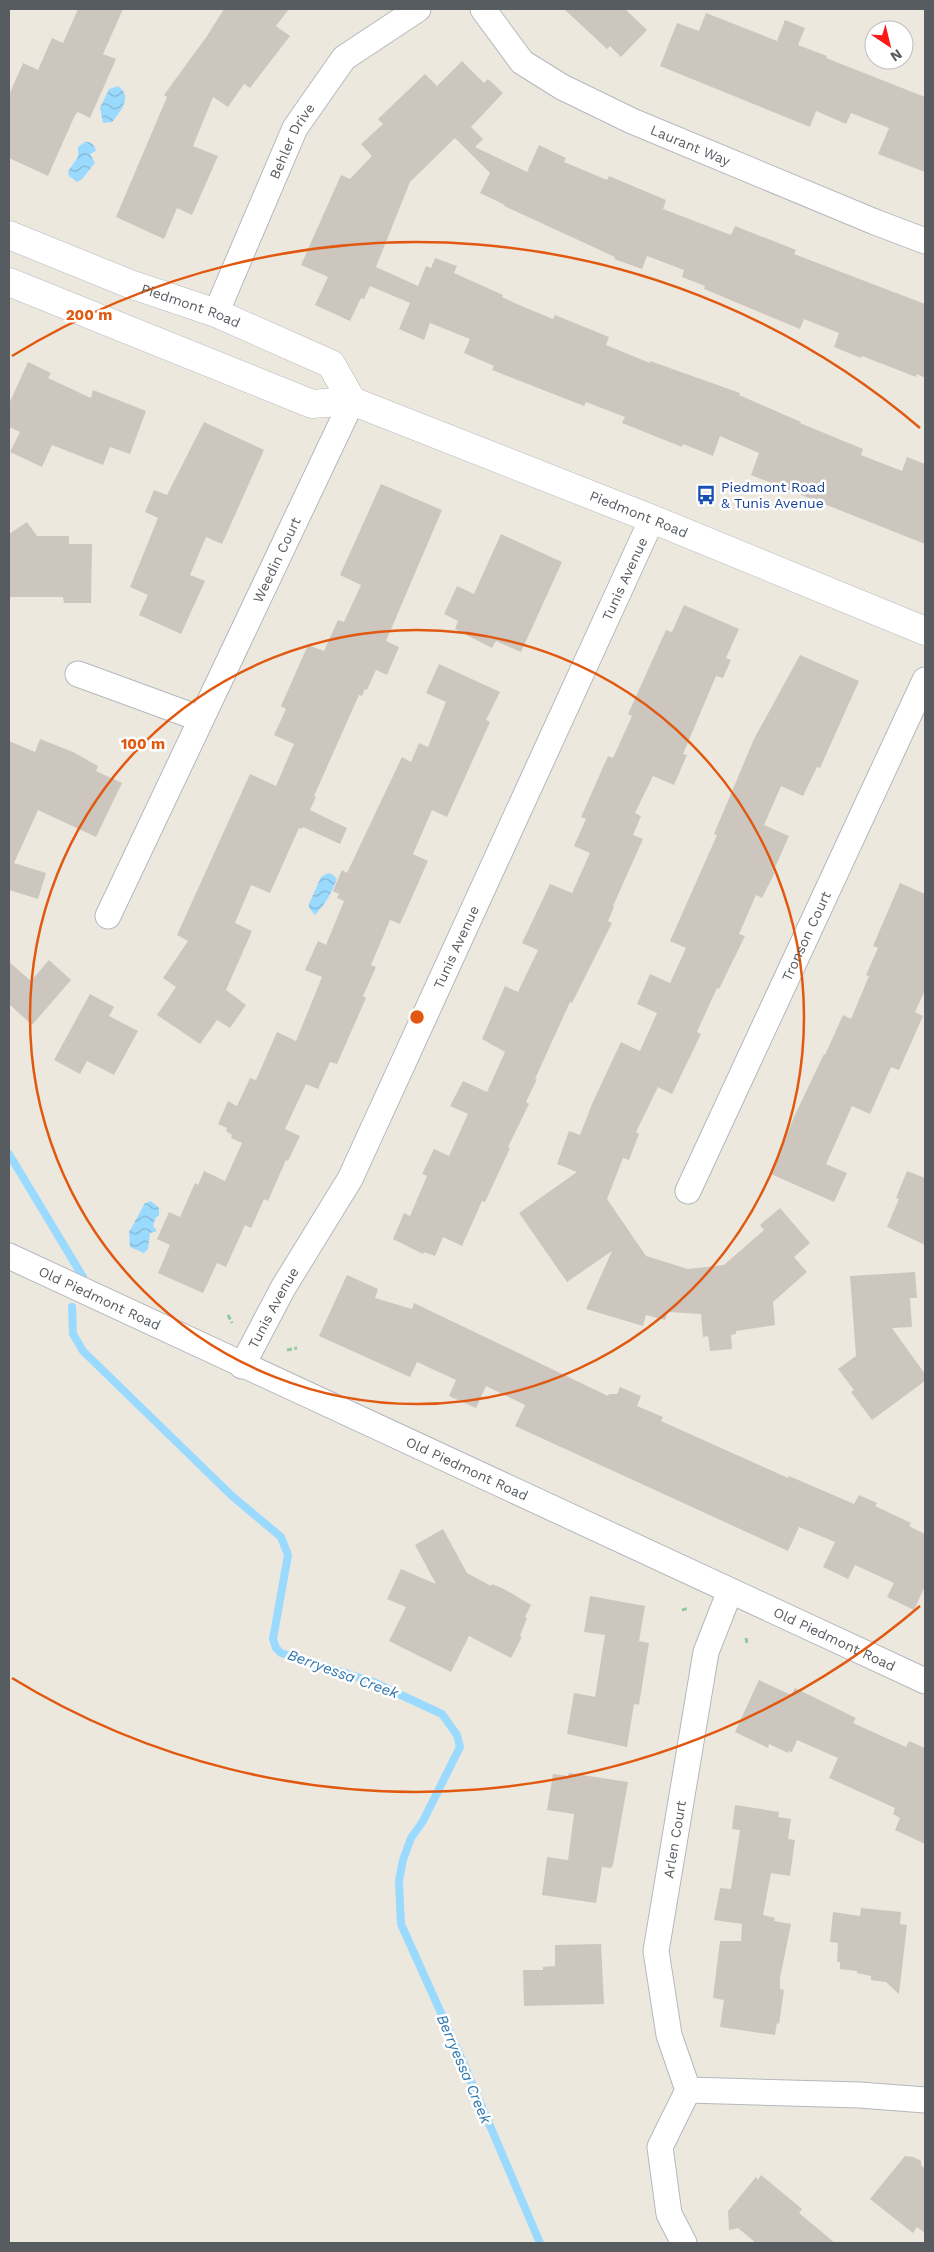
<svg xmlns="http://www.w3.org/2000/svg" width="934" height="2252" font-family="'Work Sans',sans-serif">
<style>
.water{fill:url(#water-waves)}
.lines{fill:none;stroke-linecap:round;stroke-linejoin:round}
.stream{stroke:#9bdaff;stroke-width:8}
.building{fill:#ccc6bf}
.street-casing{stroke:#b4b8bd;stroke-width:27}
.secondary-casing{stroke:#b4b9bf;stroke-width:29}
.path{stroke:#90c99b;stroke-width:3;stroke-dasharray:5 2.5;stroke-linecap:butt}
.street{stroke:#fff;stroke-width:25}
.secondary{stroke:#fff;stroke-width:28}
.ring{fill:none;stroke:#e15910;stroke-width:2.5}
.labels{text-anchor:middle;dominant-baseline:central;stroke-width:5;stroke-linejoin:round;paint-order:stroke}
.street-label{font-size:14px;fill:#575c61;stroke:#fff}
.transit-label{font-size:14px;fill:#164399;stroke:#fff;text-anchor:start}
.water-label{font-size:15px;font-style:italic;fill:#2e76b1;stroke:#fff}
.centre{fill:#e15910;stroke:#fff;stroke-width:2.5}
.ring-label{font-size:15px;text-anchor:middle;font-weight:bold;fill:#e15910;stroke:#fff;stroke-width:5;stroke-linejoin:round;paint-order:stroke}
</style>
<defs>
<pattern id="water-waves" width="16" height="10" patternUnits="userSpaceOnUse" patternTransform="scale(1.25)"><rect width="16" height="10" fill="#9bdaff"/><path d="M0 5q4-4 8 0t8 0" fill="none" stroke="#81b4d2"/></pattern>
</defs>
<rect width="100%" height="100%" fill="#ede8de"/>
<!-- water -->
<g class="water">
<path d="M118,86c15,10 3,25 -6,36l-9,1 -3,-15 9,-19z"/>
<path d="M85,142c6,-1 10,4 11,9l-6,3 5,9 -13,16 -5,3 -8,-6 -1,-5 10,-14v-10z"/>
<path d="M328,873l4,1 5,5c-6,15 -11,24 -22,36l-6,-7v-4l12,-27z"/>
<polygon points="151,1201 159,1208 159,1215 155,1219 153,1226 157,1231 150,1233 148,1249 144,1253 130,1247 129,1232 145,1203"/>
</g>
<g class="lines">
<!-- stream -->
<g class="stream">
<polyline points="9,1154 83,1277"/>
<polyline points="72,1307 73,1334 83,1351 232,1496 281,1537 288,1555 273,1639 276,1648 281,1653 373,1682 442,1714 457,1735 460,1747 423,1821 411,1838 403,1860 399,1881 401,1924 459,2053 540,2243"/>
</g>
</g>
<!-- building -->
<g class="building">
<polygon points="78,9 123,9 103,54 116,59 90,118 78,112 75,115 48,176 9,158 9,95 23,63 38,70 52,38 63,43"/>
<polygon points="224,9 289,9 276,26 290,36 250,88 244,84 228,107 213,97 193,146 218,156 192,215 177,208 164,239 116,217 167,97 164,95 207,36"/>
<polygon points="564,9 625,9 647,30 621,57 610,46 607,49"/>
<polygon points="706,13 777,41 785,20 805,28 798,45 827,56 826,58 925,97 925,172 878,154 889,128 851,113 846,124 816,111 810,127 660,66 677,23 699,31"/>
<polygon points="462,61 484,83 488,79 503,93 471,127 483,139 475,147 527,172 539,145 566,158 564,162 607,180 609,176 666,200 663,209 731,235 735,226 796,250 794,254 925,304 925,378 917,374 916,377 862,356 861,358 834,347 839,333 804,319 800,329 704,289 705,286 682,277 684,270 647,256 642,269 614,259 615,257 504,206 505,205 480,193 490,173 455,138 410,182 376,267 418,286 426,266 431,268 435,258 457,266 454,273 503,295 502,297 519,305 553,319 555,315 609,337 606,345 650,363 650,361 740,393 739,395 801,422 800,423 863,449 861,455 902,471 907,457 925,464 925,544 751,475 759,453 720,436 713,456 683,444 682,447 622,423 625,417 586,402 584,406 492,370 494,366 464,353 470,339 430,323 424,340 399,329 410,303 370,286 364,299 361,298 350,321 315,305 328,277 301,265 341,175 350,179 372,156 361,144 383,124 378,119 425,74 437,86"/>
<polygon points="28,362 51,373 48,378 91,398 93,390 146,411 130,454 110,447 103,465 52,445 42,467 10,452 20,432 9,427 9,404"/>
<polygon points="204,422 264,450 222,544 206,537 190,575 205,581 181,634 139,615 148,595 130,587 158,518 145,512 154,490 167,495"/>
<polygon points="381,484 442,510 386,641 399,647 387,675 376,670 367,690 365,689 362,696 359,695 314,796 316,797 310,810 347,828 340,844 303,827 302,829 299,828 270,893 251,885 235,923 252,931 226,990 246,1005 230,1028 217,1020 200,1044 157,1015 176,987 163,978 188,941 177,935 250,774 276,786 294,744 274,735 286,709 281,706 308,645 324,651 338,620 344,622 361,585 340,575"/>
<polygon points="27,522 37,536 69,536 69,544 92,544 91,603 64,603 63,597 9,597 9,534"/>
<polygon points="501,534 562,562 521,652 496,641 492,648 455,629 458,621 444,614 457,586 474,594"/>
<polygon points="684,605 739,629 726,658 731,660 723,678 716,676 683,754 687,755 674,785 653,776 635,813 641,816 633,835 643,839 613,906 614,907 608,921 612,923 572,1003 570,1002 535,1079 537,1079 526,1102 529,1104 508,1147 510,1148 485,1202 482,1201 462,1246 443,1237 435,1256 424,1252 423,1254 393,1239 404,1213 410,1216 427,1176 422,1174 434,1149 449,1156 468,1114 450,1106 463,1081 487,1092 505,1052 482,1039 505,986 518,992 538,950 522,943 550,884 572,893 590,853 574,846 586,819 581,817 608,756 613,758 632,716 628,714 666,630 672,632"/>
<polygon points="800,655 859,681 820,768 817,767 803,796 781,786 764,825 789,836 773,872 775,872 762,898 756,895 739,934 745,936 719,989 717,988 697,1032 701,1034 672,1094 658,1087 636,1132 639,1134 629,1160 623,1158 607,1199 646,1256 688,1269 724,1265 764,1230 760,1225 780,1208 810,1243 794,1257 807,1272 773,1302 775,1325 736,1331 736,1334 731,1335 732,1349 710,1351 708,1336 703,1337 701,1314 668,1312 665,1320 646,1315 643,1326 586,1309 612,1251 567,1282 519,1213 577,1172 557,1164 569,1131 580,1135 592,1104 621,1042 640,1051 657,1013 637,1004 650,974 670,983 686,948 670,941 717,835 714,834 754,739"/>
<polygon points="439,664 500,692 486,720 490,722 447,817 432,810 413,854 428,861 400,924 390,920 371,965 376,967 363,996 366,998 337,1064 330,1062 318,1089 306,1084 285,1129 300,1136 288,1161 286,1160 268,1201 264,1199 251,1228 245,1225 226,1267 217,1263 203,1293 158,1273 170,1245 157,1239 169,1212 180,1217 195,1183 198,1185 204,1171 225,1181 242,1143 231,1138 232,1135 226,1131 227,1128 218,1124 228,1101 237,1106 250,1078 256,1080 277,1032 296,1041 322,977 305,970 318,941 326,945 344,901 337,898 339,894 333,891 342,870 347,873 402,757 411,762 419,743 428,747 446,702 426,693"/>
<polygon points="40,739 73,752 98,766 96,771 122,783 96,837 38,810 14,863 46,873 38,899 9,890 9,741 35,752"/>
<polygon points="900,883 925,894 925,990 915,1012 923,1016 899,1070 891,1067 870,1114 852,1106 826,1164 847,1173 834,1202 771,1174 794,1117 824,1054 825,1055 843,1015 851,1019 869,976 866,975 878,948 873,946"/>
<polygon points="49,960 71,980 32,1025 9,1004 9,962 31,981"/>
<polygon points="90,994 114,1007 109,1016 138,1031 114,1075 87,1061 80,1074 54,1060"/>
<polygon points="907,1171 925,1178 925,1245 887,1227 899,1199 896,1198"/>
<polygon points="915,1272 917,1298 910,1298 912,1327 892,1328 925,1374 925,1381 872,1420 851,1392 854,1390 838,1369 856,1356 850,1276"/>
<polygon points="347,1275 378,1289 375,1298 412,1309 414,1303 608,1396 609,1394 617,1394 620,1387 641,1396 637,1406 663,1417 661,1421 788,1478 789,1476 854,1504 859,1495 877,1503 875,1506 911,1523 909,1526 925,1534 925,1586 914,1610 887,1597 894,1583 855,1565 848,1579 823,1567 835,1542 799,1527 788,1551 515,1426 525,1405 486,1386 476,1408 449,1396 456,1380 417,1362 410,1377 319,1336"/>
<polygon points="443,1529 467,1573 491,1586 492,1584 504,1589 531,1605 525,1617 527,1618 520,1636 522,1637 511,1658 469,1636 451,1672 389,1641 406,1607 387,1599 401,1569 436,1584 415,1545"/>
<polygon points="590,1596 645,1606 639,1641 649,1643 639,1705 634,1704 627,1747 567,1734 574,1693 595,1697 605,1635 584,1632"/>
<polygon points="759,1680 791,1695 795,1688 856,1718 853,1723 906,1747 909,1741 925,1748 925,1844 895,1830 900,1818 893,1814 895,1808 829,1778 838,1758 797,1740 792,1752 789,1751 788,1753 769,1744 768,1748 735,1732"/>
<polygon points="569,1773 628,1782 613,1865 611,1868 602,1867 596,1903 542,1895 547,1857 568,1860 574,1814 547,1810 553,1774 568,1776"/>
<polygon points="735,1805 779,1812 778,1817 791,1819 788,1839 795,1840 790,1876 771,1873 763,1915 775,1918 774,1921 791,1924 780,1978 780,1989 784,1990 779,2024 777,2023 775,2035 720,2027 724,2000 713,1998 720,1941 741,1941 742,1924 714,1920 720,1888 731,1889 740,1830 732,1829"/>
<polygon points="861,1908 901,1912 900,1924 907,1925 899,1994 886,1982 871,1980 871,1976 857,1973 857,1971 840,1969 840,1962 837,1962 838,1943 830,1942 833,1912 860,1916"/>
<polygon points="601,1944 604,2004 524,2006 523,1970 543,1970 543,1967 555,1966 555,1945"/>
<polygon points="905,2156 913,2157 921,2161 921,2165 925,2169 925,2233 917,2227 913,2233 870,2199"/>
<polygon points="761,2175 802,2209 799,2213 835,2243 756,2243 738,2228 729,2230 728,2211 756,2177 758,2180"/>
</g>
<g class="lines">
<defs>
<g id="street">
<path id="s1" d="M483,9l39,53 40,25 70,34 243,101 50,19"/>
<path id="s2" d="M216,313l79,-185 49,-70 74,-49"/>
<polyline points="78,674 201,719"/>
<path id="s3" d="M108,916l244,-515"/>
<path id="s4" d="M688,1191l237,-511"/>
<path id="s5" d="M9,1256l916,425"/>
<path id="s6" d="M242,1366l41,-78 67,-109 302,-660"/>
<polyline points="688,2090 860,2095 925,2100"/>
<path id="s7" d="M684,2243l-15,-29 -9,-67 28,-57 -19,-55 -13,-84 50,-299 24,-61"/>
</g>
<g id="secondary">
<path id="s8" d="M9,235l121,49 86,29 115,51 21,37"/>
<path id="s9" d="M9,282l303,122 40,-3 300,118 273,112"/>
</g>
</defs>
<!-- street casing -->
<use href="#street" class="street-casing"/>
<!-- secondary casing -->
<use href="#secondary" class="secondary-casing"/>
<!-- path -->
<g class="path">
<polyline points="228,1315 232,1323"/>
<polyline points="287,1350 297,1348"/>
<polyline points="682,1610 689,1608"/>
<polyline points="746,1638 747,1643"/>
</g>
<!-- street -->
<use href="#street" class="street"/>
<!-- secondary -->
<use href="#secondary" class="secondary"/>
</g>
<!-- distance rings -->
<g class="ring">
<circle cx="417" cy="1017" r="387"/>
<path d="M920 1606A775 775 0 0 1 12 1678M12 356A775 775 0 0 1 920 428"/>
</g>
<!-- icons -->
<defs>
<symbol id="bus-bare" viewBox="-9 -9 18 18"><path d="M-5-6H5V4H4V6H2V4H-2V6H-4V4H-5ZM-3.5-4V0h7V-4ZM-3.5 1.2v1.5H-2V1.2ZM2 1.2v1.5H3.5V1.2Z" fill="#1a4fb4" stroke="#fff" stroke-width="2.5" paint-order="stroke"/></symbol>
</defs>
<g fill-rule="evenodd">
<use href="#bus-bare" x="692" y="481" width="28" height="28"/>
</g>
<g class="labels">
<!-- street labels -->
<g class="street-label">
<text stroke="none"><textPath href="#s2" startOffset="188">Behler Drive</textPath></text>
<text stroke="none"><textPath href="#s1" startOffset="254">Laurant Way</textPath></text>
<text stroke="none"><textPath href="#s8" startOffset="195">Piedmont Road</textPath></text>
<text stroke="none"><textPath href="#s9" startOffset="675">Piedmont Road</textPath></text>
<text stroke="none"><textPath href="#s3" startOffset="394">Weedin Court</textPath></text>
<text stroke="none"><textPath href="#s6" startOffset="876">Tunis Avenue</textPath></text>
<text stroke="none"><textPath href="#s4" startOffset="281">Tronson Court</textPath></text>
<text stroke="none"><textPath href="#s6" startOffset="471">Tunis Avenue</textPath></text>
<text stroke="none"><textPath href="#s5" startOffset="100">Old Piedmont Road</textPath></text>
<text stroke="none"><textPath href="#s6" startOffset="66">Tunis Avenue</textPath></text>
<text stroke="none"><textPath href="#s5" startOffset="505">Old Piedmont Road</textPath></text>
<text stroke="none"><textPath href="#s5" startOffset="910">Old Piedmont Road</textPath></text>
<text stroke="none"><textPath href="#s7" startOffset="420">Arlen Court</textPath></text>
</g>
<!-- transit labels -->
<g class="transit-label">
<text x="721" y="487">Piedmont Road<tspan x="721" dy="16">&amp; Tunis Avenue</tspan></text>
</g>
<!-- water labels -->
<g class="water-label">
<text transform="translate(343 1674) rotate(20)">Berryessa Creek</text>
<text transform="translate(464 2069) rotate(67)">Berryessa Creek</text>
</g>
</g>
<circle cx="417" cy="1017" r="8" class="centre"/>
<g class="ring-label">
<text x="89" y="320">200 m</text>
<text x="143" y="749">100 m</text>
</g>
<!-- border -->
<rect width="934" height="2252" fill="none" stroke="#575c61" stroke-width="20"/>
<!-- north arrow -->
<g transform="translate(889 45) rotate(145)"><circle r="24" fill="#ffffff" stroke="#bcbec0"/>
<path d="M0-4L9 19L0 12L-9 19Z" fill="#fa1916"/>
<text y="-8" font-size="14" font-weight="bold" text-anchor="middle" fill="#575c61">N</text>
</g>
</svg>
